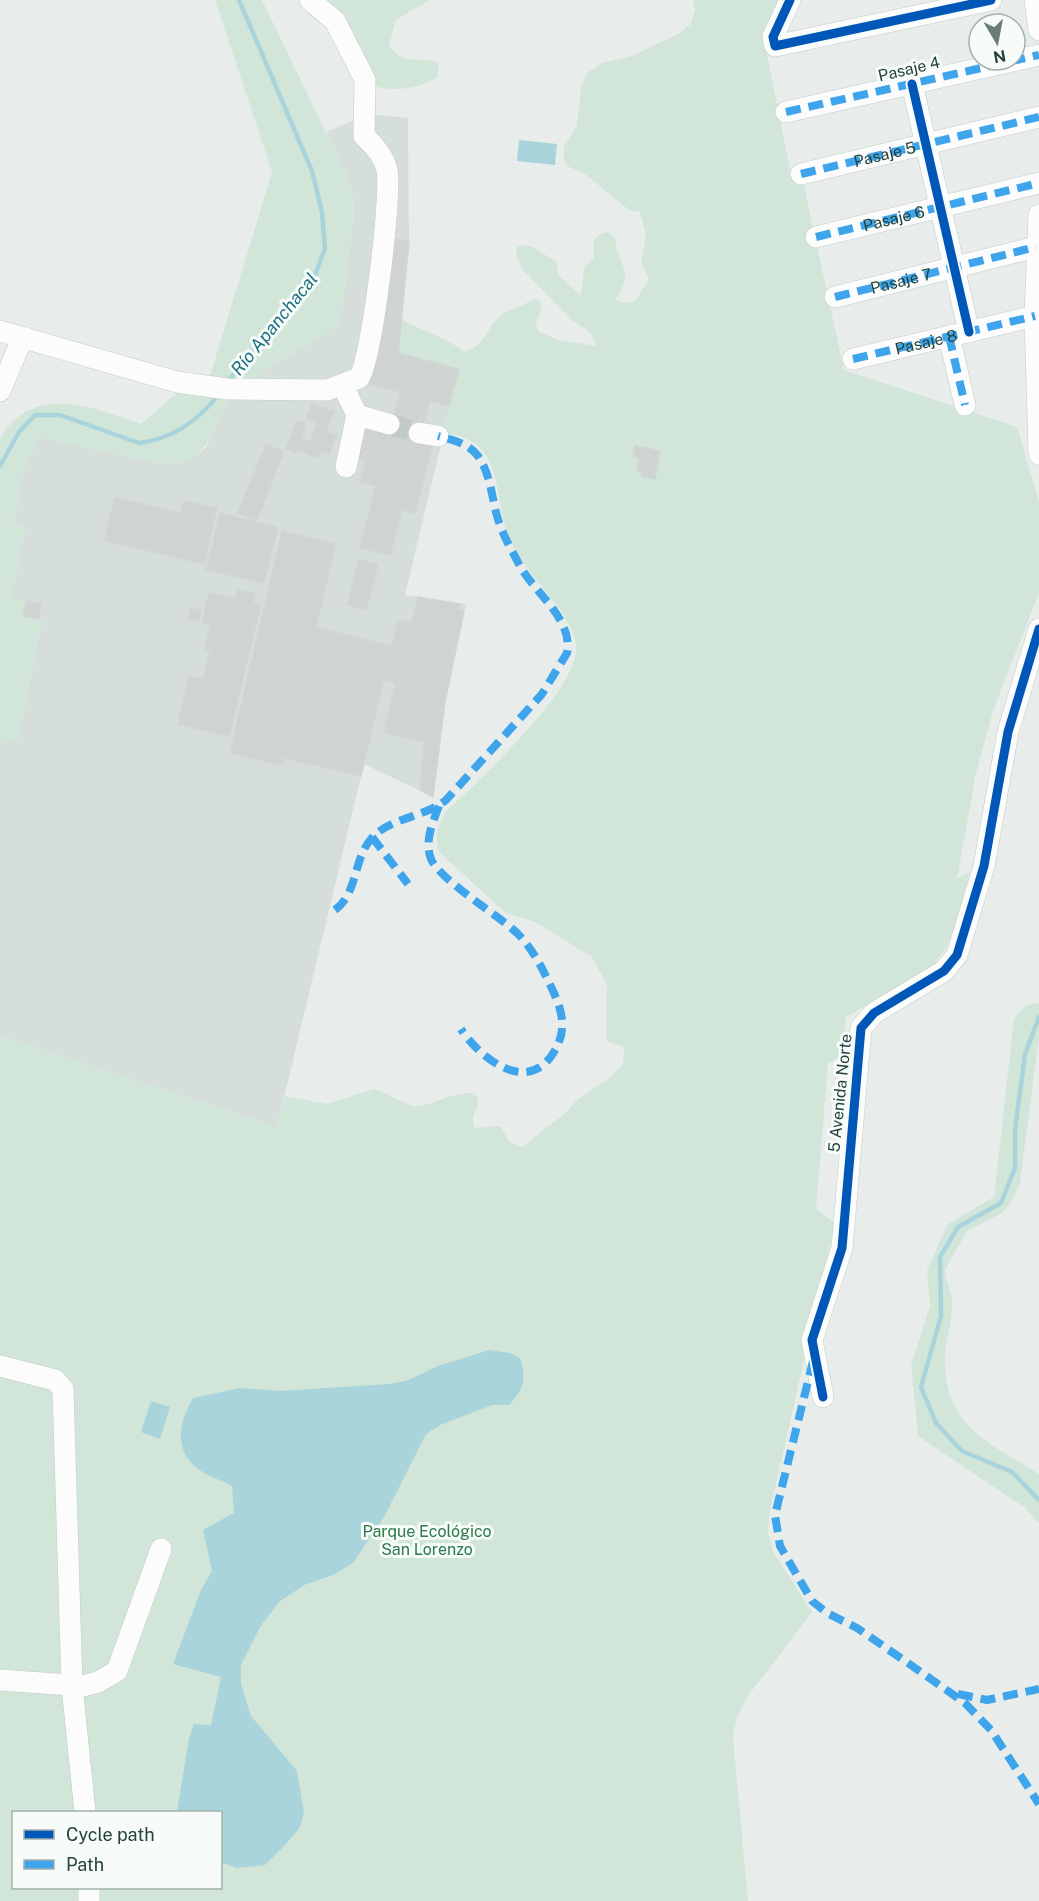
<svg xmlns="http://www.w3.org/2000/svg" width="1039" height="1901" font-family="'Public Sans',sans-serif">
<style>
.built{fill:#d6dedb}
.green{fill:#d1e6d8;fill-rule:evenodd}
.water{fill:#a9d4db}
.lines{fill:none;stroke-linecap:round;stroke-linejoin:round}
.stream{stroke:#a9d4db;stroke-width:4.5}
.building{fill:#cfd4d2;stroke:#d1d6d4;stroke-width:1.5}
.minor-tunnel{stroke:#c1cbc8;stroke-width:21;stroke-dasharray:21 10;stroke-linecap:butt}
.minor-casing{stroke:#c5cac8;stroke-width:22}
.minor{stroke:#fcfcfc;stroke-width:21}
.quiet{stroke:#3ea4ec;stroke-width:8;stroke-dasharray:15 8;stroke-linecap:butt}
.cycleway-casing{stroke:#f7fbf9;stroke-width:13}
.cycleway{stroke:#0057b8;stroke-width:9}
.labels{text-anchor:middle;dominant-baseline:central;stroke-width:6;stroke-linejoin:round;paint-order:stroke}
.street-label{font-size:16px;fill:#24423a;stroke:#f7fbf9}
.park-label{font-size:16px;fill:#2d7a4b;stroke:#f7fbf9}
.water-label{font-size:18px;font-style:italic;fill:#1c6f80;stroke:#f7fbf9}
</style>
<rect width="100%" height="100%" fill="#e8edeb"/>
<!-- built -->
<polygon class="built" points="369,114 408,118 409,241 398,353 459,369 405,595 466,604 445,702 433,797 364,764 277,1127 0,1036 0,743 19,737 42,619 23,616 11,597 25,527 13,525 23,470 41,437 162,464 177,463 192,457 206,448 227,400 253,378 340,324 354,211 353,199 347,176 326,132"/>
<!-- green -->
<g class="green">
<polygon points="215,0 262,0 347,176 353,199 354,211 340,324 253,378 233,382 210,376 272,172"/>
<path d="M322,0h107l-33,20 -7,25c12,19 26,13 46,16l4,7 -2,9c-16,12 -44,15 -64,9z"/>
<path d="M693,0h90l-18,44 27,135 10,-2 42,193 173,57 22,75v91l-46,118 -17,62 -19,106 13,-8c-9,34 -13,70 -39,96l-85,50 -3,38 -15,9 -12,145 19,14 -65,287 -2,23 5,18 39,61 -64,84 -11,20 -4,21 15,164h-748v-865l277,91 8,-31 42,8 47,-15c13,4 26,13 39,17 12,3 38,-14 58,-13l7,5c2,11 -10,19 -3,30l25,-2 10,16 12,5 45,-35 9,-11 37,-26 10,-11 1,-17 -15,-5 -3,-4 1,-53 -15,-28 -57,-35 -29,-9 -67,-61c-5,-13 -1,-28 6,-39 5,-7 14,-13 20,-19 27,-27 119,-113 111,-151 -9,-39 -57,-72 -70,-113 -8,-26 -7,-71 -33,-88 -8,-6 -20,-7 -30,-10l15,-63 -60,-15 3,-35c21,12 43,17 62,32 19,-2 22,-18 33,-31 9,-11 26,-13 38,-21l5,2 3,6 -6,16 2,8 20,9 39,6 -7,-14 -18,-12 -49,-50 -7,-16 1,-7 9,-2 9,3 21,14 3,14 22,20 3,-28 10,-11 -1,-16 7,-7 8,-2 7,7c1,4 1,10 3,14 9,22 11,26 -3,47l10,3 10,-2 14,-22 -8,-16 5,-28 -6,-23 -11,-2 -44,-36 -18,-8 -3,-7v-12l13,-21 4,-38 6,-15 15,-10 30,-7 46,-22 13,-10 4,-15zM14,1812h206v76h-206z"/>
<path d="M177,393l50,7c-17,38 -18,61 -65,64l-121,-26 -18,32 -10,55 12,2 -14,70 15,4 -2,15 18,3 -23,118 -19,6v-305c35,-56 91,-31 141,-14z"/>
<path d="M1039,1003v34l-19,146 -6,15 -12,15 -35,18 -22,39c1,11 6,21 7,32 1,18 -6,36 -7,55 -2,69 43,85 94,117v49l-15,-16 -106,-71 -7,-71 19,-59 -3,-36 21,-46 46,-27 20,-179 13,-13z"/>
</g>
<!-- water -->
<g class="water">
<polygon points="519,140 557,144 555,165 517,161"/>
<path d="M489,1350l21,3 10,5c7,21 4,31 -11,47h-17l-52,20 -14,9 -42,83 -31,46 -20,12 -29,10 -25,17 -19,25 -19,38v19l10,32 46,55 7,42 -4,14 -14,17 -21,21 -29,3 -15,-6 -1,-50h-43l12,-74 5,-14 17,1 10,-48 -48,-13 28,-74 11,-19 -9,-41 31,-17 -2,-27c-11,-6 -25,-10 -34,-17 -25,-19 -19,-48 -5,-71l47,-10 40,3 109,-7 17,-3 32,-15z"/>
<polygon points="151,1401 170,1407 160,1439 141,1432"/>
</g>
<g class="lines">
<!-- stream -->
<g class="stream">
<polyline points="227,382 311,285 325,249 322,212 312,171 239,0"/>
<path d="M0,466l19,-34 16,-17h25l79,28c33,-4 60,-23 80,-49"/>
<polyline points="1039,1017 1025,1054 1015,1130 1015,1168 1001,1203 958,1227 940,1257 941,1316 921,1387 936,1423 962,1451 1012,1472 1039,1500"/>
</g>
</g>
<!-- building -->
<g class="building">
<polygon points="391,238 409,241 398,354 378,348"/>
<polygon points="378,348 459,369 449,406 430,401 423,428 433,443 415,513 402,510 390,555 360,548 376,486 360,482 366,461 352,457 360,424 390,432 400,392 369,384"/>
<polygon points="312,404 334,412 326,431 337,435 329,454 320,451 318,458 297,450 296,453 286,449 297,421 306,424 301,439 310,442 317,423 306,419"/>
<polygon points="266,444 284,452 257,520 238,513"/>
<polygon points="635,446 660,451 655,479 641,476 643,471 637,470 639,458 633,456"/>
<polygon points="115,498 181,513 171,556 104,541"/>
<polygon points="184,501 217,508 204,564 171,556"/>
<polygon points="220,513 278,527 264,583 206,570"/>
<polygon points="282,531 336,544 316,627 392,646 361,776 284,758 282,765 230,753"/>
<polygon points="359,559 378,564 366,610 347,605"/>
<polygon points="237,589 255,594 253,602 261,604 229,736 178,724 189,676 203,679 210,651 204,650 210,625 202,623 209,593 235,598"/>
<polygon points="418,597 460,604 458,609 464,611 445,702 433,797 420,790 424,742 384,733 396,683 384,680 398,620 412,623"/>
<polygon points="26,601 41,604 39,619 23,616"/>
<polygon points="190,608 201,610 199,621 188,619"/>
</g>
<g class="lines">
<!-- minor-tunnel -->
<polyline class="minor-tunnel" points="389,424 419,433"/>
<defs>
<g id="minor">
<polyline points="790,0 773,37 775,46 991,0"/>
<polyline points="1035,0 1039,30"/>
<polyline points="912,84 969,332"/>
<polyline points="786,112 1039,55"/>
<polyline points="801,174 1039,117"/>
<polyline points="1039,215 1035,316 1039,454"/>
<path id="s1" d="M816,237l223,-54"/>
<polyline points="835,297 1036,247"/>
<path d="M0,331l177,51 50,7 100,1 32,-12c13,-19 33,-183 28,-208 -3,-14 -13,-25 -23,-34l1,-56 -30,-59 -25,-21"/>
<polyline points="949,336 965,405"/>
<polyline points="853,359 1035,316"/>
<polyline points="343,386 357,415 346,467"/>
<polyline points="0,391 23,337"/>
<polyline points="357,415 389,424"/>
<polyline points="419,433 438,436"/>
<polyline points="0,1366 55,1380 63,1389 72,1686 85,1812"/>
<polyline points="823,1397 812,1340 842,1248 861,1028 874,1013 944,971 957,955 984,866 1008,732 1039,629"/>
<polyline points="0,1680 83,1686 98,1682 117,1671 161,1549"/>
<polyline points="89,1888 89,1901"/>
</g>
</defs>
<!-- minor casing -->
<use href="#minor" class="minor-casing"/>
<!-- minor -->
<use href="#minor" class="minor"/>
<!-- quiet -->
<g class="quiet">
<polyline points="786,112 1039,55"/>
<path id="s2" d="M801,174l238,-57"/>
<polyline points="816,237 1039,183"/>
<path id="s3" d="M835,297l201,-50"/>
<polyline points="949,336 965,405"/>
<path id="s4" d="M853,359l182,-43"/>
<path d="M439,806c-6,16 -15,35 -8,53 9,21 67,56 86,74 17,17 26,37 36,58 11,24 14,42 -1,64 -27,40 -74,1 -91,-26"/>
<polyline points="372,837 408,884"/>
<path d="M335,910c23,-17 18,-50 36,-71 19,-22 53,-21 75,-39l96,-106 25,-41c7,-33 -33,-61 -47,-87 -7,-13 -15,-27 -20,-41 -9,-23 -7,-47 -22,-69 -10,-13 -25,-16 -40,-20"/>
<polyline points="813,1361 775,1515 780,1546 812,1601 827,1613 857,1628 908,1663 965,1703 991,1730 1039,1804"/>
<polyline points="958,1694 987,1700 1039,1689"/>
</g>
<defs>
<g id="cycleway">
<polyline points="790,0 773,37 775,46 991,0"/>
<polyline points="912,84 969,332"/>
<polyline points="823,1397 812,1340 842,1248 861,1028 874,1013 944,971 957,955 984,866 1008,732 1039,629"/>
</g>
</defs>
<!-- cycleway casing -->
<use href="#cycleway" class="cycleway-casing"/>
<!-- cycleway -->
<use href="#cycleway" class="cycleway"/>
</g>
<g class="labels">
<!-- street labels -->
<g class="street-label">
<text transform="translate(909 69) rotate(-13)">Pasaje 4</text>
<text stroke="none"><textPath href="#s2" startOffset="86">Pasaje 5</textPath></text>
<text stroke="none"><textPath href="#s1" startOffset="80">Pasaje 6</textPath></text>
<text stroke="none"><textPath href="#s3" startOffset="68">Pasaje 7</textPath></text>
<text stroke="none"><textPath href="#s4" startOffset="75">Pasaje 8</textPath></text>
<text transform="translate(840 1093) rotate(-84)">5 Avenida Norte</text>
</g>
<!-- park labels -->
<g class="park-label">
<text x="427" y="1531">Parque Ecológico<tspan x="427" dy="18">San Lorenzo</tspan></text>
</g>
<!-- water labels -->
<g class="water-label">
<text transform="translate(274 324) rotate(-51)">Río Apanchacal</text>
</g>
</g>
<!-- legend -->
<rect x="12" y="1811" width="210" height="78" fill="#f7fbf9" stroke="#a3b1ad" stroke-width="1.5"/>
<rect x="24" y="1830" width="30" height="9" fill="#0057b8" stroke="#a3b1ad" stroke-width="1.5"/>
<text x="66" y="1841" font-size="18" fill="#24423a">Cycle path</text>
<rect x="24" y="1860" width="30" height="9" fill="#3ea4ec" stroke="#a3b1ad" stroke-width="1.5"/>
<text x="66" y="1871" font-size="18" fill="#24423a">Path</text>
<!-- north arrow -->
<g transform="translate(997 42) rotate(170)"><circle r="28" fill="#f7fbf9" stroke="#a3b1ad" stroke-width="1.5"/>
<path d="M0-4.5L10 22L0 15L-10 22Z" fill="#697e78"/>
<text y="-9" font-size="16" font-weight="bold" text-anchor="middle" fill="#24423a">N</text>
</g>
</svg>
